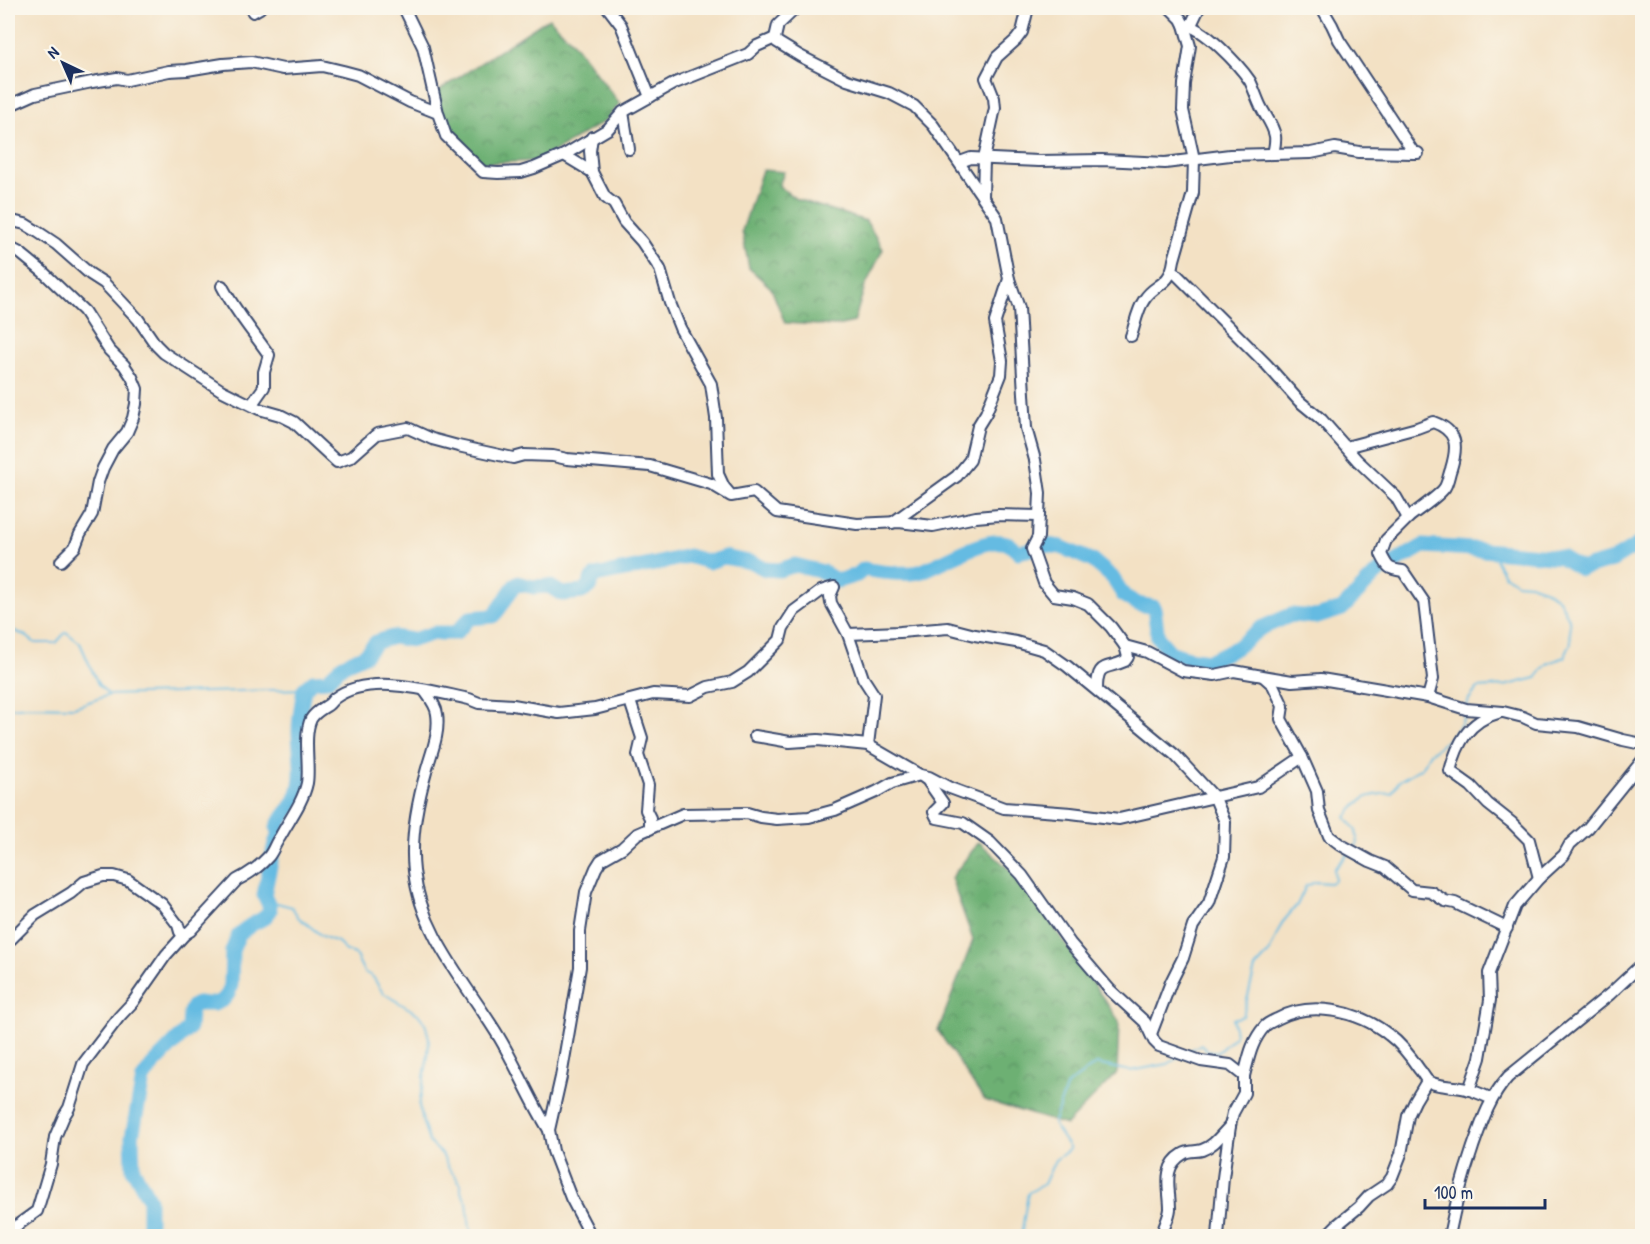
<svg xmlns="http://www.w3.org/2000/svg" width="1650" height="1244" font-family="'Patrick Hand',sans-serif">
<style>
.forest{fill:url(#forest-crowns);stroke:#447068;stroke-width:1.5}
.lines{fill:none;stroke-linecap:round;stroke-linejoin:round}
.stream{stroke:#65bbe2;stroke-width:2}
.river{stroke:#65bbe2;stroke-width:15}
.minor-casing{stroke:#3b4a6d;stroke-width:14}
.minor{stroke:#fff;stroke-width:10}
</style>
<defs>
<pattern id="forest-crowns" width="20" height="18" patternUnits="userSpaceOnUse" patternTransform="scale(1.5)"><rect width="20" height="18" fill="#6db073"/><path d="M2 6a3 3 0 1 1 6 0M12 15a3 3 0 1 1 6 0" fill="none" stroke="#599062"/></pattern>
</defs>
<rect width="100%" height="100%" fill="#fbf7ec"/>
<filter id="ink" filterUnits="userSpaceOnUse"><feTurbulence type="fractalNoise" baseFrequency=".0167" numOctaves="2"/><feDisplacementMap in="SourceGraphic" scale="12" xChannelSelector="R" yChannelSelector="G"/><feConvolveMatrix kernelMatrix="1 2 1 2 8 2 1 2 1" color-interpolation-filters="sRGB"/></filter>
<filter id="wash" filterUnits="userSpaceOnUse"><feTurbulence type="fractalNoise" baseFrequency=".008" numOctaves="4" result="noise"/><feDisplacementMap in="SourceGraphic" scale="24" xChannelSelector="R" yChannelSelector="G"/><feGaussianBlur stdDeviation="1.35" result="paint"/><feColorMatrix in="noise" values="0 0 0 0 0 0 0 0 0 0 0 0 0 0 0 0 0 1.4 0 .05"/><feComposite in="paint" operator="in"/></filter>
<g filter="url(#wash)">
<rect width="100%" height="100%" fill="#f3e1c4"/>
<!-- forest -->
<g class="forest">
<polygon points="549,18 571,40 620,104 605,121 538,161 483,163 450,136 435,93"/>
<polygon points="762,170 784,172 779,186 796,199 866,221 883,249 864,289 854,322 836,326 785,323 771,288 749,268 742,231"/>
<polygon points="979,842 1023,882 1119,1021 1117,1073 1066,1125 984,1100 938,1031 973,940 951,878"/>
</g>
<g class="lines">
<!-- stream -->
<g class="stream">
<polyline points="8,628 26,636 35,643 56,643 66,632 80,643 98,684 109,695"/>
<polyline points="1467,706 1469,699 1478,688 1504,686 1536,678 1547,664 1564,657 1571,643 1569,619 1559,599 1544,589 1530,584 1517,583 1504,575 1496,561 1499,551"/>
<polyline points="8,708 28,706 74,707 109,695 304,689"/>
<path d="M1354,848l4,-5 -2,-12 -10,-14c16,-21 20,-22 46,-24l7,-12 22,-13 9,-15 21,-16 10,-13 5,-12"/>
<polyline points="266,900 292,907 298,917 322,936 338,942 344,950 355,954 364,972 373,977 383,993 418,1014 425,1023 429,1038 428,1055 419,1106 424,1126 429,1142 442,1154 448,1167 461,1184 461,1192 467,1202 470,1229 472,1236"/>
<polyline points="1189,1051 1201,1044 1207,1051 1218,1052 1235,1036 1233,1019 1243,1016 1255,968 1269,953 1282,923 1297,905 1306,886 1316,882 1330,883 1335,880 1334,869 1349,853"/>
<polyline points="1021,1236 1028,1193 1044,1184 1055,1160 1070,1149 1053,1124 1067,1085 1096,1064 1130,1071 1168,1064 1179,1057"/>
</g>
<!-- river -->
<path class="river" d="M149,1236v-37l-16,-30 -1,-32 11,-58 9,-13 37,-38 1,-16 3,-6 4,-2h17l9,-4 5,-6 3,-9 1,-34 7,-17 12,-9 13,-7 6,-7 -1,-6 -5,-10 11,-52 5,-10 -3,-6c4,-10 16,-19 20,-31 8,-20 2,-44 2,-65 0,-14 3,-28 5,-42l9,-8 14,-1 16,-15 22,-10 11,-13 17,-5 20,3 21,-7h22l14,-15 23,-2c11,-10 14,-23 24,-33l17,4 15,-1 13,8 20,-2 8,-5 1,-7 4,-4 60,-12 33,-8 21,6 15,-5 30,6 11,6 14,1 16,-5 28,7 14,9 20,-6 7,-6c12,3 43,6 55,3 22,-7 66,-37 88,-29 4,2 8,6 11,9l14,-3 7,-5 22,3 32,14 19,16 12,19 14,8 16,3 4,31 12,14 18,6 20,3 28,-13 25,-20 30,-13 26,2 25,-8 35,-36 46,-27 50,3 88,8 20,12 32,-9 29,-18"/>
</g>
</g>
<g filter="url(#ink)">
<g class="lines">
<defs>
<g id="minor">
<polyline points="251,8 253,12 260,8"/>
<polyline points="404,8 423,47 438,113 446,136 483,172 498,173 521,172 534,168 564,155 608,129 623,112 675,83 748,54 757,46 775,38"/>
<polyline points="608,8 621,25 650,97"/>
<polyline points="796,8 778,25 775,38 777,42 800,56 847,80 889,93 914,106 933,125 997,218 1009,279 995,322 1002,361 1001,375 986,413 978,426 970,460 957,476 892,523"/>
<polyline points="1322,8 1332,25 1339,40 1414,153 1418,153"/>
<path d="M1184,25c19,1 55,40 66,56 4,8 7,18 11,26 5,10 12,18 14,29 1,6 -1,13 -2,18"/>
<polyline points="1191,25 1199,8"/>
<polyline points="8,106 35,94 92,82 117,78 127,80 169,71 187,70 223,64 251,62 283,69 322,66 343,71 358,75 410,102 438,113"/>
<polyline points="623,112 629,149"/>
<polyline points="592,137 590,151 592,172 605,197 614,204 624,222 642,242 660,269 670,303 680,328 711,384 716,418 718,474 724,487 729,493"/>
<polyline points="564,155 592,172"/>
<polyline points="960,162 971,158 1039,161 1102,160 1165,163 1230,155 1311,153 1335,148 1359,152 1414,153"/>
<polyline points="983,196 984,159 995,108 994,98 986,78 997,57 1016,40 1022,32 1028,8"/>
<polyline points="8,220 25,224 38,232 56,244 90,274 104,283 138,319 156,345 164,353 221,390 259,409 280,415 294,422 337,462 351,457 377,434 408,428 432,439 458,446 513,458 524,455 553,456 567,459 650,466 711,484 731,496 754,492 777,512 857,524 899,522 933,526 976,517 999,515 1038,516"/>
<polyline points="8,247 20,253 42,271 84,311 109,350 124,365 132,377 137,389 136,404 133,418 127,432 113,449 103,468 98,482 92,514 80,534 75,547 61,561"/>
<path d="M1172,270l95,95 32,36 23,19 35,40 39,37 12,21 -22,22 -5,14c7,14 7,15 22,17l21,31 9,77 -5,18"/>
<polyline points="1009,279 1019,308 1026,428 1035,460 1040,493 1038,537 1032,549 1044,583 1054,595 1073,598 1088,604 1111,627 1125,646 1147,652 1183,671 1215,675 1234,671 1292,681 1321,679 1428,697 1466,709 1503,712 1523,717 1536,723 1578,727 1623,740 1642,744"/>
<path d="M222,286c13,25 31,46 47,69l-5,17v15l-12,17"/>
<path d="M1131,336c4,-11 6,-26 13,-36 11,-18 26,-12 30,-40l19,-67 1,-34 -11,-49 1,-26 6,-38 -6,-21 -3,-6 -11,-11"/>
<path d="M1346,447l71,-19 16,-6c25,9 25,24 18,47 -2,5 -3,13 -6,18 -4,8 -29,24 -37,31"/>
<polyline points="848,634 900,632 948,628 975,635 1016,642 1044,650 1067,666 1175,755 1215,798 1225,822 1224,857 1209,903 1193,926 1183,958 1171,982 1151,1034"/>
<path d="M424,690c5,7 12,15 13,24 3,20 -6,39 -11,58 -9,32 -16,66 -12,99 7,64 53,113 85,166 18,30 31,63 50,93"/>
<path d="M1097,690c0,-28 8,-20 28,-29l3,-4 -3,-11"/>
<polyline points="630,701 642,738 638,755 648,785 646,810 650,818 650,829"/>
<path d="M1498,713c-30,8 -41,31 -48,58l21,15 17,18 24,19 17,17 10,38"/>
<polyline points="755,736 790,742 818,740 868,745 920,775 927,780 943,803 934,812 937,818 963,823 990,842 1022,875 1070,943 1110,990 1145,1022 1154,1041 1159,1046 1201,1061 1230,1065 1244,1076 1244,1093 1233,1113 1230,1126 1223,1178 1218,1236"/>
<polyline points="1302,757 1317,791 1319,811 1329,836 1341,845 1370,861 1385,867 1412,890 1431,892 1445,901 1455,903 1507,928"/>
<path d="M8,942l27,-27 36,-22 13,-11 19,-6h11l14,4 34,24 16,21 2,7 5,2 5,-3 47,-51c10,-5 23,-14 31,-23 5,-5 7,-14 12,-20 9,-17 23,-35 27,-54 3,-17 -4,-47 4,-64 4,-7 11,-10 17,-14 3,-2 4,-5 7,-7 35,-26 95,-7 134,1l10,4 34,2 46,8 36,-4 58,-15 37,2 18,-9 24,-5 16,-10 32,-32 3,-12 11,-17 27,-20 13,-4 -4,9 1,7 17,31 15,44 11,17 -6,50"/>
<path d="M1244,1076c5,-19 7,-34 21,-50 3,-3 8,-5 12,-7 34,-19 82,-8 112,16 11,8 22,22 30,34 3,3 5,8 8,11 7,7 28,6 39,9 9,2 17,6 26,10"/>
<polyline points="1469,1090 1480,1058 1490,1000 1489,973 1515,906 1539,878 1564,855 1570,844 1588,828 1642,761"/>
<polyline points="8,1232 37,1211 51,1164 55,1137 64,1116 69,1108 83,1064 119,1017 133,1002 166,955 185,934"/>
<polyline points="591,1236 571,1198 553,1151 549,1130 561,1077 580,967 580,931 586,892 596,868 601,860 622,848 637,834 683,814 747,813 761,817 777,819 809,817 835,810 876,792 892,783 920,775 929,777 950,788 1004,808 1071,813 1119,819 1258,787 1302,757 1281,719 1283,706 1273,685 1264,677"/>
<path d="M1162,1236c1,-9 7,-17 8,-27 0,-20 -9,-42 13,-55 6,-4 13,-2 19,-4 12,-4 19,-15 28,-24"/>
<polyline points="1326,1236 1337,1225 1359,1207 1369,1196 1387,1184 1392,1177 1401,1154 1408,1116 1415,1101 1427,1081"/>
<path d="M1449,1236c6,-30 14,-60 24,-89 9,-26 17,-50 35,-70l102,-83 32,-30"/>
</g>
</defs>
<!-- minor casing -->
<use href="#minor" class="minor-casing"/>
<!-- minor -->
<use href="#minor" class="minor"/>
</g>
</g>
<!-- margin -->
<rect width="1650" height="1244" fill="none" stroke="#fbf7ec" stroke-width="30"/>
<!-- north arrow -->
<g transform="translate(63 63) rotate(316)" stroke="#fbf7ec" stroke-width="4.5" paint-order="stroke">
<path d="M0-4.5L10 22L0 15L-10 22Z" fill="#1b2f5e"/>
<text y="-9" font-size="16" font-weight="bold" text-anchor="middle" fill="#1b2f5e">N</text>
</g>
<!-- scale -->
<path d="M1425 1199v9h120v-9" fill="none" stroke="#1b2f5e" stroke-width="3"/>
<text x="1434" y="1199" font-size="18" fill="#1b2f5e" stroke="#fbf7ec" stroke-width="4.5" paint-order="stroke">100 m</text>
</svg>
